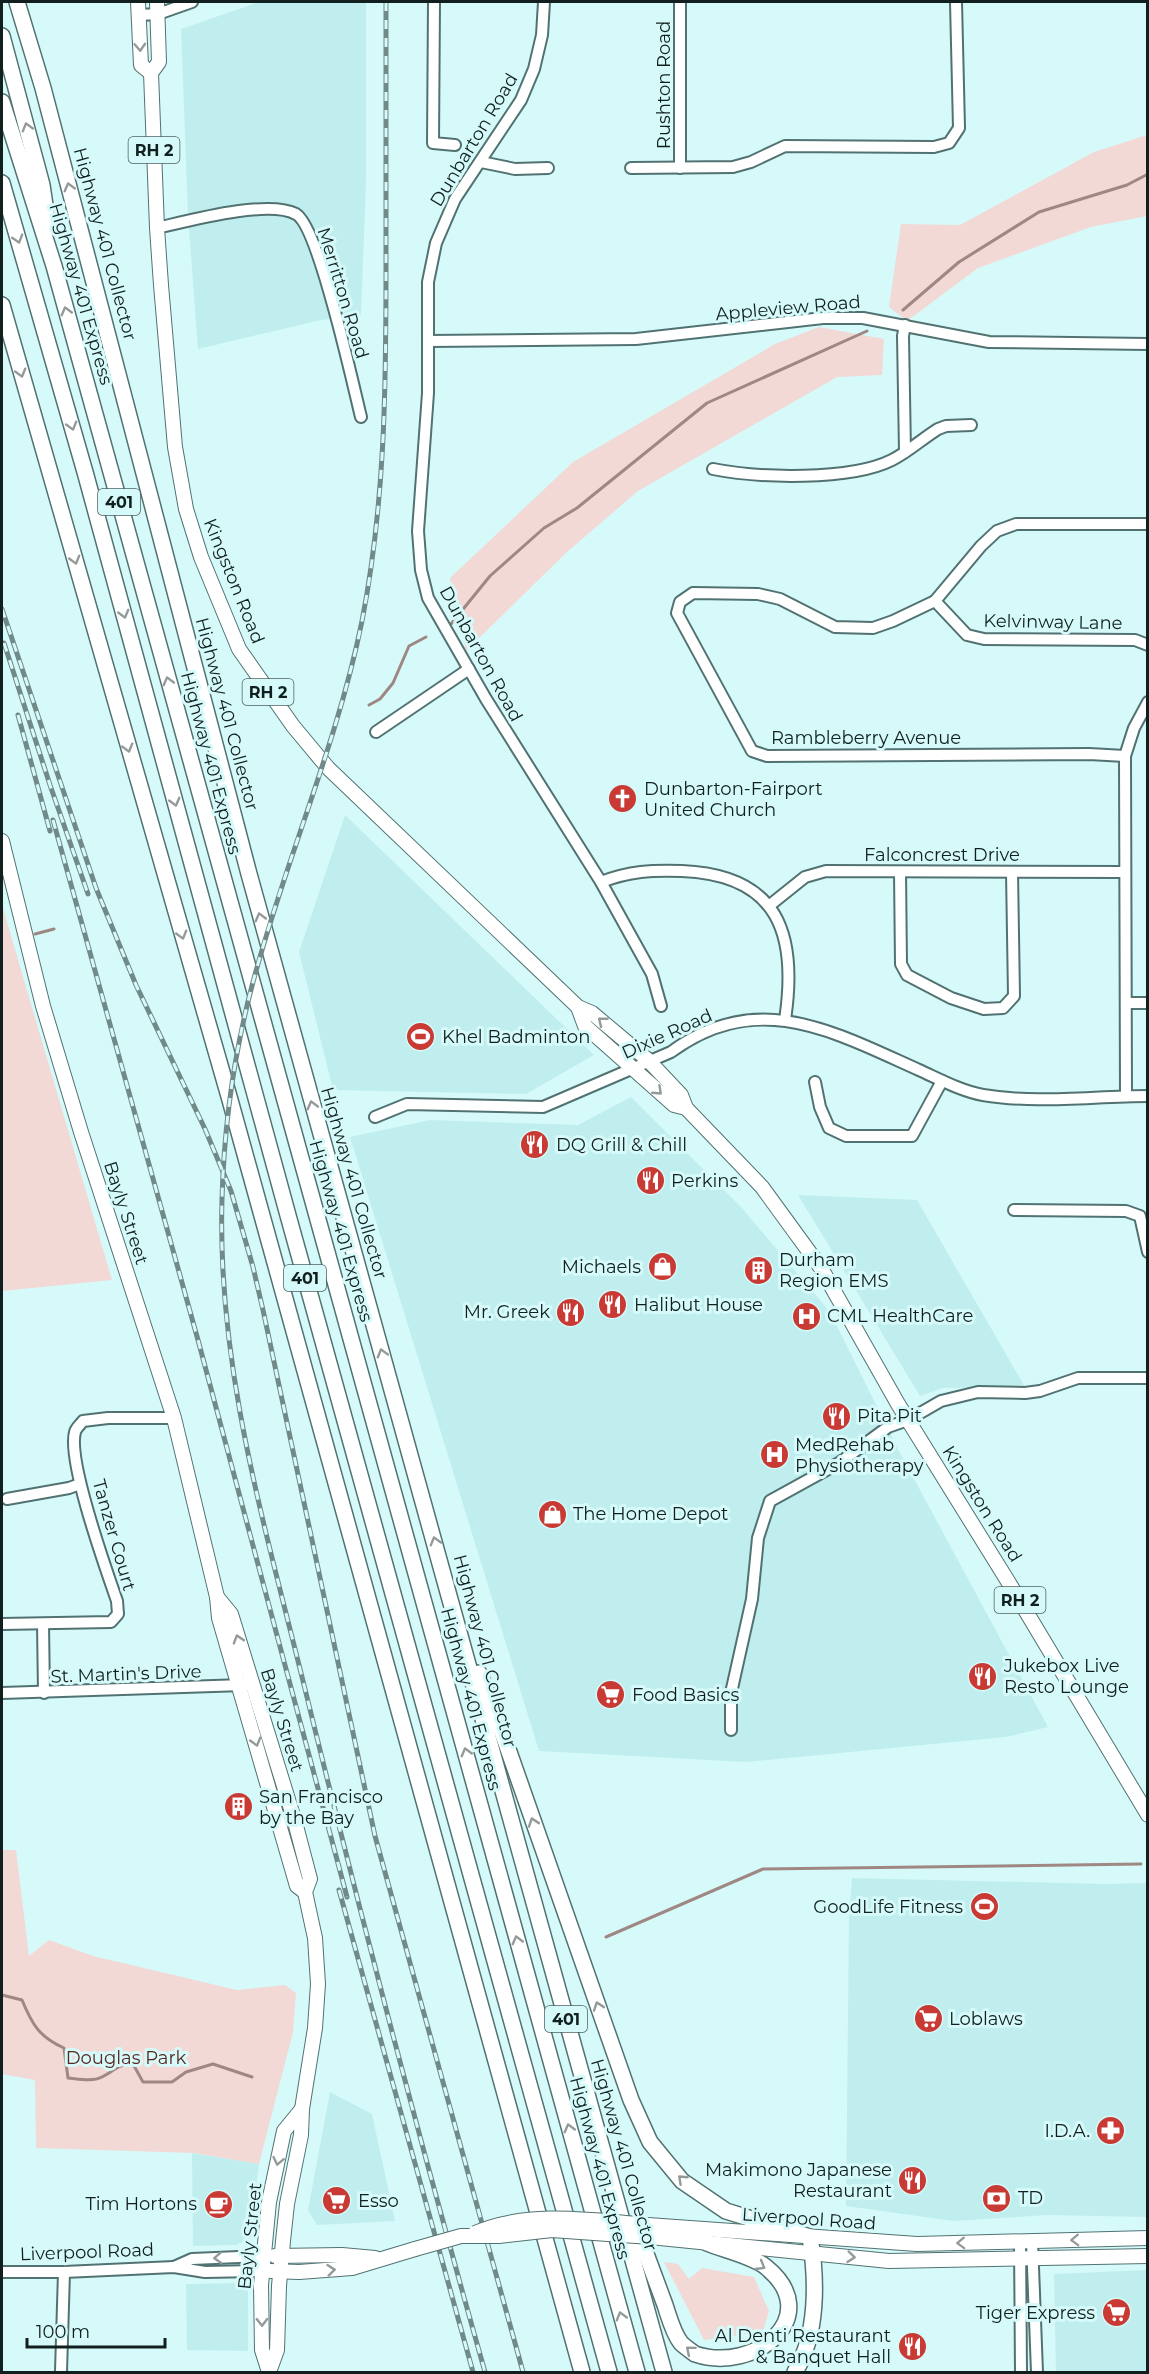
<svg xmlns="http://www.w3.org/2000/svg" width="1149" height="2374" font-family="Montserrat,sans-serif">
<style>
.built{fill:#c0eeee}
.green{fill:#f2d9d5}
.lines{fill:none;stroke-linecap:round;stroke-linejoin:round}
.stream{stroke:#9f8783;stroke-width:3}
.minor-casing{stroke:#527272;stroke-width:14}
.major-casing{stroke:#527272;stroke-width:16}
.highway-casing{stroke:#527272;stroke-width:18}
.minor{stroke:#fff;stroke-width:10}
.major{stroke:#fff;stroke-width:14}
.highway{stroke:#fff;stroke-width:15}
.rail-casing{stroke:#718989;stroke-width:5}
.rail{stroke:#d6fafa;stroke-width:3;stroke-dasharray:9;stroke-linecap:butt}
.major-bridge-casing{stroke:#527272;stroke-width:16;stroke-linecap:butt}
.major-bridge{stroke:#fff;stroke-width:14}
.oneway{stroke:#949a9a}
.labels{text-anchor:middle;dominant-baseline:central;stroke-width:6;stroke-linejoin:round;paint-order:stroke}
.shield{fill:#d6fafa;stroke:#4c6161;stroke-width:1.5}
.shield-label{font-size:16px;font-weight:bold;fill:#111f1f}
.street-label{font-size:18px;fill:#111f1f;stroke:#d6fafa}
.poi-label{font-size:18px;fill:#111f1f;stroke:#d6fafa;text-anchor:start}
.park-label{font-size:18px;fill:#592621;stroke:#d6fafa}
</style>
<rect width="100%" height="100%" fill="#d6fafa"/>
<!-- built -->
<g class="built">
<polygon points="259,2 366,2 366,182 361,315 321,320 198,349 188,216 181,29"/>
<polygon points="345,815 594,1055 526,1094 333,1090 299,952"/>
<polygon points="631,1097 741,1207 830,1312 899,1451 1048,1727 1006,1737 746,1762 539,1751 350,1137 430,1120 578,1125"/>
<polygon points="798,1195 917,1200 1025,1387 943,1388 920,1396"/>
<polygon points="852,1878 1106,1884 1146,1883 1147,2217 1048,2215 953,2221 846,2206 849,1916"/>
<polygon points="330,2092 372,2114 395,2221 317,2225 308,2210"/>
<polygon points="192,2153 259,2164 249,2239 236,2245 193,2246"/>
<polygon points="1147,2270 1147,2372 1056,2372 1054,2274"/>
<polygon points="244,2283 248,2287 248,2351 187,2350 186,2284"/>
</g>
<!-- green -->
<g class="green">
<polygon points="1147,135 1147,216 1091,227 978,268 907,321 889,307 901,224 960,225 1094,152"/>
<polygon points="819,327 884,339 882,375 837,377 638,491 567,552 466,651 450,578 573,462 775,344"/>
<polygon points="2,905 112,1280 2,1291"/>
<polygon points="2,1850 16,1850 29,1956 49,1940 93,1956 237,1990 285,1985 296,1993 293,2032 259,2164 194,2153 36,2148 35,2080 2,2074"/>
<polygon points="664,2262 678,2264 689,2279 702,2268 754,2277 769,2311 763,2332 704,2340"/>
</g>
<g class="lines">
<!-- stream -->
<g class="stream">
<polyline points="903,310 959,262 1039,212 1127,185 1148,174"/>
<polyline points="451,624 490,576 544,528 577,508 707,403 867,331"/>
<polyline points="369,705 380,699 393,683 409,646 426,637"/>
<polyline points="35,934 54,929"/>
<polyline points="606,1937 763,1869 1141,1864"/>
<path d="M2,1995l20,5c10,24 17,37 42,48l4,30c11,1 24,4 34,-1 12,-6 16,-13 31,-13l10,18h29l14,-10 27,-8 39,13"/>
</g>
<defs>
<g id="minor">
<polyline points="434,2 433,143 455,145"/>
<polyline points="544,2 542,35 534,69 521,100 455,199 436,243 428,282 428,393 418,531 421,570 428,598 486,699 601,882 652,974 661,1006"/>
<polyline points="680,2 680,168"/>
<polyline points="139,15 158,14 192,2"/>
<polyline points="481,162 515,169 548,168"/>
<polyline points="631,168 733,167 751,162 785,146 934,147 949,143 959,128 956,2"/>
<path d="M157,228c31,-7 111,-29 139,-14 23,13 57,171 65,203"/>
<polyline points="905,325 903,336 905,452"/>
<polyline points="429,341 636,339 823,318 863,318 989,342 1148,344"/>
<path d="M713,469c45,9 137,12 179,-9 16,-8 30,-21 46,-31l8,-3 25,-1"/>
<polyline points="935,601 967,635 984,639 1135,640 1148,645"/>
<polyline points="376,732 469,669"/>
<polyline points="1125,756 1089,754 767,756 752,751 677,613 680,602 693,593 758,594 780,599 835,627 873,628 893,621 935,601 981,546 997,531 1016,524 1148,524"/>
<polyline points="900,872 901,964 907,975 951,998 984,1009 1003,1008 1014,996 1012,872"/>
<path d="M601,882c29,-11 50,-12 81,-11 96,4 116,62 103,149"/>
<polyline points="770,905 805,877 826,871 1125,872"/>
<polyline points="1127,1003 1148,1003"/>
<polyline points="815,1082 820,1107 829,1128 846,1136 912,1136 942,1081"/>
<polyline points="1126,1096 1125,756 1134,728 1148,702"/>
<path d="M375,1117l32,-13 136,3 128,-55c86,-64 163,-20 248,18 20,9 42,21 64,25 54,9 110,1 165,1"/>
<polyline points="1014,1210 1126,1211 1140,1216 1148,1252"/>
<polyline points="7,1499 69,1488 80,1484"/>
<path d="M2,1624l109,-2 7,-8 -1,-13c-11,-32 -50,-140 -42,-169 1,-4 5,-7 8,-11l25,-3h66"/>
<polyline points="43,1624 44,1693"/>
<polyline points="2,1693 244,1685"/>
<polyline points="731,1730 731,1693 752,1599 758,1538 770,1501 839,1463 888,1427 908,1420 941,1401 978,1392 1025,1393 1040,1391 1078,1378 1148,1378"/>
<polyline points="1020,2241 1021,2372"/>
<polyline points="1032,2241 1037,2372"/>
<polyline points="174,2267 192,2259 264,2256"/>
<polyline points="2,2272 64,2272 174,2267 205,2272 262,2271"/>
<polyline points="61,2372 64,2272"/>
</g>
<g id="major">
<polyline points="138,2 141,65 151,73"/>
<polyline points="157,2 159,62 151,73 157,228 161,285 175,447 186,509 201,557 239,649 293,726 328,768 578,1007 592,1013 648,1060 681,1095 686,1108 762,1187 821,1268 898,1404 1009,1583 1148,1815"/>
<polyline points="2,841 43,1006 81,1132 174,1418 217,1597 219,1618 297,1886 305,1892"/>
<polyline points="578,1007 585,1026 674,1105 686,1108"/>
<polyline points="217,1597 231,1614 295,1822 310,1879 305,1892 315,1938 318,1984 315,2028 302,2109 301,2135 287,2204 283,2241 279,2286 277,2350 269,2372"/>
<polyline points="648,2225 917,2244 1148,2238"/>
<polyline points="650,2237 889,2261 1148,2256"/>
<polyline points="275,2256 342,2255 375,2258"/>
<polyline points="270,2271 299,2272 352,2268 415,2249"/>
<polyline points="269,2372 262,2350 261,2285 269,2202 284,2131 302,2109"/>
</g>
<g id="highway">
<polyline points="17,2 43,88 249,874 664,2372"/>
<polyline points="2,36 42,185 48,225"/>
<polyline points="2,102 54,266 637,2372"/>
<polyline points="2,183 85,472 289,1219 609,2372"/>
<polyline points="2,305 230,1100 582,2372"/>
<path d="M479,1673l15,36 137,391 19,42 32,39 44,30 84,26c7,43 8,97 -15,135"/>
<path d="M635,2224c10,27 20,54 30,81 4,12 8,28 16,38 4,4 10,8 14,11 60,20 131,-38 71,-87 -14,-11 -42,-17 -59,-24"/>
</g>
</defs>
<!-- minor casing -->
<use href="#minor" class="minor-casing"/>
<!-- major casing -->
<use href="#major" class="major-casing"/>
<!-- highway casing -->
<use href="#highway" class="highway-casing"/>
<!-- minor -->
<use href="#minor" class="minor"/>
<!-- major -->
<use href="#major" class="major"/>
<!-- highway -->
<use href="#highway" class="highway"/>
<defs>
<g id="rail">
<path d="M386,2c0,89 0,178 0,267 0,120 -1,234 -24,352 -25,124 -77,240 -109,361 -19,71 -29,144 -31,217 -5,170 43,327 83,490 56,229 116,457 180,683"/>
<polyline points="2,609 96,888 136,985 205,1129 231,1191 253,1267 263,1310 375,1836 523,2372"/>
<polyline points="4,643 50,785 88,894"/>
<polyline points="18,715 50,831"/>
<polyline points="53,820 198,1340 347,1897"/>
<polyline points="339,1890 473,2372"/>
</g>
</defs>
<!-- rail casing -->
<use href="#rail" class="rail-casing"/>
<!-- rail -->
<use href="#rail" class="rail"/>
<defs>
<g id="major-bridge">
<path d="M475,2233c53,-23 117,-13 173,-8"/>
<polyline points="415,2249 461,2236 499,2236 552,2230 650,2237"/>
</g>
</defs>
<!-- major-bridge casing -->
<use href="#major-bridge" class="major-bridge-casing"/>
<!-- major-bridge -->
<use href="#major-bridge" class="major-bridge"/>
</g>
<!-- one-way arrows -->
<defs><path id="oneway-chevron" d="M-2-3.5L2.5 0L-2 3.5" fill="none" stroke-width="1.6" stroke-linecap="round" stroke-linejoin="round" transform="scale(1.5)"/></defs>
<g class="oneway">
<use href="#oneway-chevron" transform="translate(140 47) rotate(87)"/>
<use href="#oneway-chevron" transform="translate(27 127) rotate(-106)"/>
<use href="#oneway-chevron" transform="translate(69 187) rotate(-105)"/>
<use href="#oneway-chevron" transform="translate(18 239) rotate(73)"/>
<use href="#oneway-chevron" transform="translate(66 311) rotate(-105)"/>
<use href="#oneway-chevron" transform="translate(21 373) rotate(74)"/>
<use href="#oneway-chevron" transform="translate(72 426) rotate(74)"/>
<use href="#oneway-chevron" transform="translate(75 560) rotate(74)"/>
<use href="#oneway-chevron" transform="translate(124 614) rotate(75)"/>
<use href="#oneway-chevron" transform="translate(168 681) rotate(-105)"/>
<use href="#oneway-chevron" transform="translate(128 748) rotate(74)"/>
<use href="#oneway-chevron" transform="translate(175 802) rotate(75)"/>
<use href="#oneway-chevron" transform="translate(260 917) rotate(-105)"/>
<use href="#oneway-chevron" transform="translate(182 935) rotate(74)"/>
<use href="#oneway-chevron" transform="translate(602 1021) rotate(-141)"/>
<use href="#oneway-chevron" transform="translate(658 1091) rotate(43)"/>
<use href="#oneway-chevron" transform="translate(312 1105) rotate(-105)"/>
<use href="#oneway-chevron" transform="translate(382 1353) rotate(-106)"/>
<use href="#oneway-chevron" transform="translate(435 1541) rotate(-106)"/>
<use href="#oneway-chevron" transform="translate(238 1639) rotate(-107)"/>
<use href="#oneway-chevron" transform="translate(256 1742) rotate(74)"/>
<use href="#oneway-chevron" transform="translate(466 1752) rotate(-105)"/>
<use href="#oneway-chevron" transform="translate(533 1822) rotate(-109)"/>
<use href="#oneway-chevron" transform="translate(517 1940) rotate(-105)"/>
<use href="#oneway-chevron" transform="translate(598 2006) rotate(-109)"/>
<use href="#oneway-chevron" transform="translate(569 2128) rotate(-105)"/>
<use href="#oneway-chevron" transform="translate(278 2161) rotate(102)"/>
<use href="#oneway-chevron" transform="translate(682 2179) rotate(-137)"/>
<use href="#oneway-chevron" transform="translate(1075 2240) rotate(178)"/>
<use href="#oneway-chevron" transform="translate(961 2243) rotate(178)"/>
<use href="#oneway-chevron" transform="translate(851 2257) rotate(6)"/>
<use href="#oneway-chevron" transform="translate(218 2258) rotate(177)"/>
<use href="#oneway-chevron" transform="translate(761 2266) rotate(30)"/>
<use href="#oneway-chevron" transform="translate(331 2270) rotate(-6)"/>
<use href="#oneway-chevron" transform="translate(621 2316) rotate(-106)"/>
<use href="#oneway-chevron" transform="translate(262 2322) rotate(89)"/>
<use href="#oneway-chevron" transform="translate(690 2350) rotate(-140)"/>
</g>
<!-- icons -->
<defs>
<symbol id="church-disc" viewBox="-11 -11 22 22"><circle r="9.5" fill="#c83a33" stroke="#d6fafa"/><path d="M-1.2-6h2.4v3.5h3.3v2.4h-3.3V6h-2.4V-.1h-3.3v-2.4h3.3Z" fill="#fff"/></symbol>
<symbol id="stadium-disc" viewBox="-11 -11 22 22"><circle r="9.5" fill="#c83a33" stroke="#d6fafa"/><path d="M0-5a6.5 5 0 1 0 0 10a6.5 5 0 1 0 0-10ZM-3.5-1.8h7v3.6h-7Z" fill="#fff"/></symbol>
<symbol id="restaurant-disc" viewBox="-11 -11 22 22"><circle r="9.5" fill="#c83a33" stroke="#d6fafa"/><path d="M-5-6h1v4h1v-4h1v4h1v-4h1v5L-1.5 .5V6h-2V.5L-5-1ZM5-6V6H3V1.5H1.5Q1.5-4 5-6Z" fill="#fff"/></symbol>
<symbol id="shop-disc" viewBox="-11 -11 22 22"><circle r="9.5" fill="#c83a33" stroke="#d6fafa"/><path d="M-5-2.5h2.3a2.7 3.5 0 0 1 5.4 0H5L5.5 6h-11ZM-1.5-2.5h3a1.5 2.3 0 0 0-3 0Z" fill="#fff"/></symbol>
<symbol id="building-disc" viewBox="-11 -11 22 22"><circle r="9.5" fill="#c83a33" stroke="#d6fafa"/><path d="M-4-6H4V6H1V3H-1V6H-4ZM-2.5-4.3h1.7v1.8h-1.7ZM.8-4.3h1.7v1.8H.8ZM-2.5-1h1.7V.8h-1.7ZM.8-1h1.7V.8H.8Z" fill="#fff"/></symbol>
<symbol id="hospital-disc" viewBox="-11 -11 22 22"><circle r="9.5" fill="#c83a33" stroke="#d6fafa"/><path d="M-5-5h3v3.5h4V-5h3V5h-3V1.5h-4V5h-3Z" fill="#fff"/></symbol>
<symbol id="supermarket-disc" viewBox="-11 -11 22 22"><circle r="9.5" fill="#c83a33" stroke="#d6fafa"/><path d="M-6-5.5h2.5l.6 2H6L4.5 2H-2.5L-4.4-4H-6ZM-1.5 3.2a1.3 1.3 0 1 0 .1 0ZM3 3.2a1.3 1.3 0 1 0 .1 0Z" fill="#fff"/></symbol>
<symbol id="pharmacy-disc" viewBox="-11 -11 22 22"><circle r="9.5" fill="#c83a33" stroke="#d6fafa"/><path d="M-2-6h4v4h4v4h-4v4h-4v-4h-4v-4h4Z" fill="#fff"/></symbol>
<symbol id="bank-disc" viewBox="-11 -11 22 22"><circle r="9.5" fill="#c83a33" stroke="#d6fafa"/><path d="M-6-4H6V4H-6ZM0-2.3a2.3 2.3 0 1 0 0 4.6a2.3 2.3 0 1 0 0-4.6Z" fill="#fff"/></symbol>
<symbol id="cafe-disc" viewBox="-11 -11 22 22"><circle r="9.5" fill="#c83a33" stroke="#d6fafa"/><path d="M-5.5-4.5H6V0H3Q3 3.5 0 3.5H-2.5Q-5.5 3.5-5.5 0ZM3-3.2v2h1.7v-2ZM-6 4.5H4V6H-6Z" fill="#fff"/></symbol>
</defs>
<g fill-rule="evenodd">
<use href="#church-disc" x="606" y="782" width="33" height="33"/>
<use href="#stadium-disc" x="404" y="1020" width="33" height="33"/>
<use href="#restaurant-disc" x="518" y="1128" width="33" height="33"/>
<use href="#restaurant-disc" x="634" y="1164" width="33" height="33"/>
<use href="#shop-disc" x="646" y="1250" width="33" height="33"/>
<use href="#building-disc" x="742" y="1254" width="33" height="33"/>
<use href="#restaurant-disc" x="596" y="1288" width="33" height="33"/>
<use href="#restaurant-disc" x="554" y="1296" width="33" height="33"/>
<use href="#hospital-disc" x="790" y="1300" width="33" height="33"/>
<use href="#restaurant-disc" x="820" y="1400" width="33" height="33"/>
<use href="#hospital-disc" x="758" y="1438" width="33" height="33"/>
<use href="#shop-disc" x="536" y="1498" width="33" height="33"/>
<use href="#restaurant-disc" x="966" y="1660" width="33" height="33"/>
<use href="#supermarket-disc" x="594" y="1678" width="33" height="33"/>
<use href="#building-disc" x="222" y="1790" width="33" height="33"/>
<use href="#stadium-disc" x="968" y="1890" width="33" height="33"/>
<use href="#supermarket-disc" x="912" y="2002" width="33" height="33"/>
<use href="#pharmacy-disc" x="1094" y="2114" width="33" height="33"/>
<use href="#restaurant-disc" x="896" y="2164" width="33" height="33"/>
<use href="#bank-disc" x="980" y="2182" width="33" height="33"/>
<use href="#supermarket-disc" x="320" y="2184" width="33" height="33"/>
<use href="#cafe-disc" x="202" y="2188" width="33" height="33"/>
<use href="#supermarket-disc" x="1100" y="2296" width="33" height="33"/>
<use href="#restaurant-disc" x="896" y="2330" width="33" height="33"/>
</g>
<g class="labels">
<!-- shield labels -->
<g class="shield">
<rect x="128.5" y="137" width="51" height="26" rx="4.5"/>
<rect x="98" y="489" width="42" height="26" rx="4.5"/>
<rect x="242.5" y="679" width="51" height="26" rx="4.5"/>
<rect x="284" y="1265" width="42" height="26" rx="4.5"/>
<rect x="994.5" y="1587" width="51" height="26" rx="4.5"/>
<rect x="545" y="2006" width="42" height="26" rx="4.5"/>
</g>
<g class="shield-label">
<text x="154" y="150">RH 2</text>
<text x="119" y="502">401</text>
<text x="268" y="692">RH 2</text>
<text x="305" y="1278">401</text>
<text x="1020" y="1600">RH 2</text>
<text x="566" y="2019">401</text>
</g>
<!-- street labels -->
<g class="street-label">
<text transform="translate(664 85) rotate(-90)">Rushton Road</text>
<text transform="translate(474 140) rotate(-59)">Dunbarton Road</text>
<text transform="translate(105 244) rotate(75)">Highway 401 Collector</text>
<text transform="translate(343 293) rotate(73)">Merritton Road</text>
<text transform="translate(81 294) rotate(74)">Highway 401 Express</text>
<text transform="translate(788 308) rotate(-5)">Appleview Road</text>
<text transform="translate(234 581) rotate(68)">Kingston Road</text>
<text transform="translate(1053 622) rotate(1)">Kelvinway Lane</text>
<text transform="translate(481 654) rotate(61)">Dunbarton Road</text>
<text transform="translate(227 714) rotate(75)">Highway 401 Collector</text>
<text x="866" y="738">Rambleberry Avenue</text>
<text transform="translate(211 763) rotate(75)">Highway 401 Express</text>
<text x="942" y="855">Falconcrest Drive</text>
<text transform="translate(667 1034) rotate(-24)">Dixie Road</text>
<text transform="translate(354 1183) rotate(74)">Highway 401 Collector</text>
<text transform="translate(126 1213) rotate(72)">Bayly Street</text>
<text transform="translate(341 1231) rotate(74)">Highway 401 Express</text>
<text transform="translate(982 1504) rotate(58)">Kingston Road</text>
<text transform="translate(114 1535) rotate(74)">Tanzer Court</text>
<text transform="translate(485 1651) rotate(75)">Highway 401 Collector</text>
<text transform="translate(126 1674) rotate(-2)">St. Martin's Drive</text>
<text transform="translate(471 1699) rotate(75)">Highway 401 Express</text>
<text transform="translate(282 1720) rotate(73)">Bayly Street</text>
<text transform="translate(624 2155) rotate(74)">Highway 401 Collector</text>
<text transform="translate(600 2168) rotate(75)">Highway 401 Express</text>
<text transform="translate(809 2219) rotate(4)">Liverpool Road</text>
<text transform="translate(250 2236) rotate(-84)">Bayly Street</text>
<text transform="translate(87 2252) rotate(-2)">Liverpool Road</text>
</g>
<!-- poi labels -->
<g class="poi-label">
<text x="644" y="789">Dunbarton-Fairport<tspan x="644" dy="21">United Church</tspan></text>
<text x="442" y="1037">Khel Badminton</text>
<text x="556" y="1145">DQ Grill &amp; Chill</text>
<text x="671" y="1181">Perkins</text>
<text x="779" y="1260">Durham<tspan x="779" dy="21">Region EMS</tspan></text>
<text x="641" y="1267" text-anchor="end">Michaels</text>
<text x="634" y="1305">Halibut House</text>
<text x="550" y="1312" text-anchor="end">Mr. Greek</text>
<text x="827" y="1316">CML HealthCare</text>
<text x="857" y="1416">Pita Pit</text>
<text x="795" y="1445">MedRehab<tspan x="795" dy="21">Physiotherapy</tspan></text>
<text x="573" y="1514">The Home Depot</text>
<text x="1004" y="1666">Jukebox Live<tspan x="1004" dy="21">Resto Lounge</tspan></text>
<text x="632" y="1695">Food Basics</text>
<text x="259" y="1797">San Francisco<tspan x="259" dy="21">by the Bay</tspan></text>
<text x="963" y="1907" text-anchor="end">GoodLife Fitness</text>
<text x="949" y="2019">Loblaws</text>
<text x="1090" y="2131" text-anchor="end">I.D.A.</text>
<text x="892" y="2170" text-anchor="end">Makimono Japanese<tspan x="892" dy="21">Restaurant</tspan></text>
<text x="1018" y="2198">TD</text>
<text x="358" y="2201">Esso</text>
<text x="197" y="2204" text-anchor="end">Tim Hortons</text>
<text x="1095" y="2313" text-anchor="end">Tiger Express</text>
<text x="891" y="2336" text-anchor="end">Al Denti Restaurant<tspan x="891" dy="21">&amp; Banquet Hall</tspan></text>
</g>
<!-- park labels -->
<g class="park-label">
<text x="126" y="2058">Douglas Park</text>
</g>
</g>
<!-- border -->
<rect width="1149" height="2374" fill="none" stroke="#111f1f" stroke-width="6"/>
<!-- scale -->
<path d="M27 2338v9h138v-9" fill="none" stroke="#111f1f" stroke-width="3"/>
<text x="36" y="2338" font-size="18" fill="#111f1f" stroke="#d6fafa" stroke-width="4.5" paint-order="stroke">100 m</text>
</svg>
